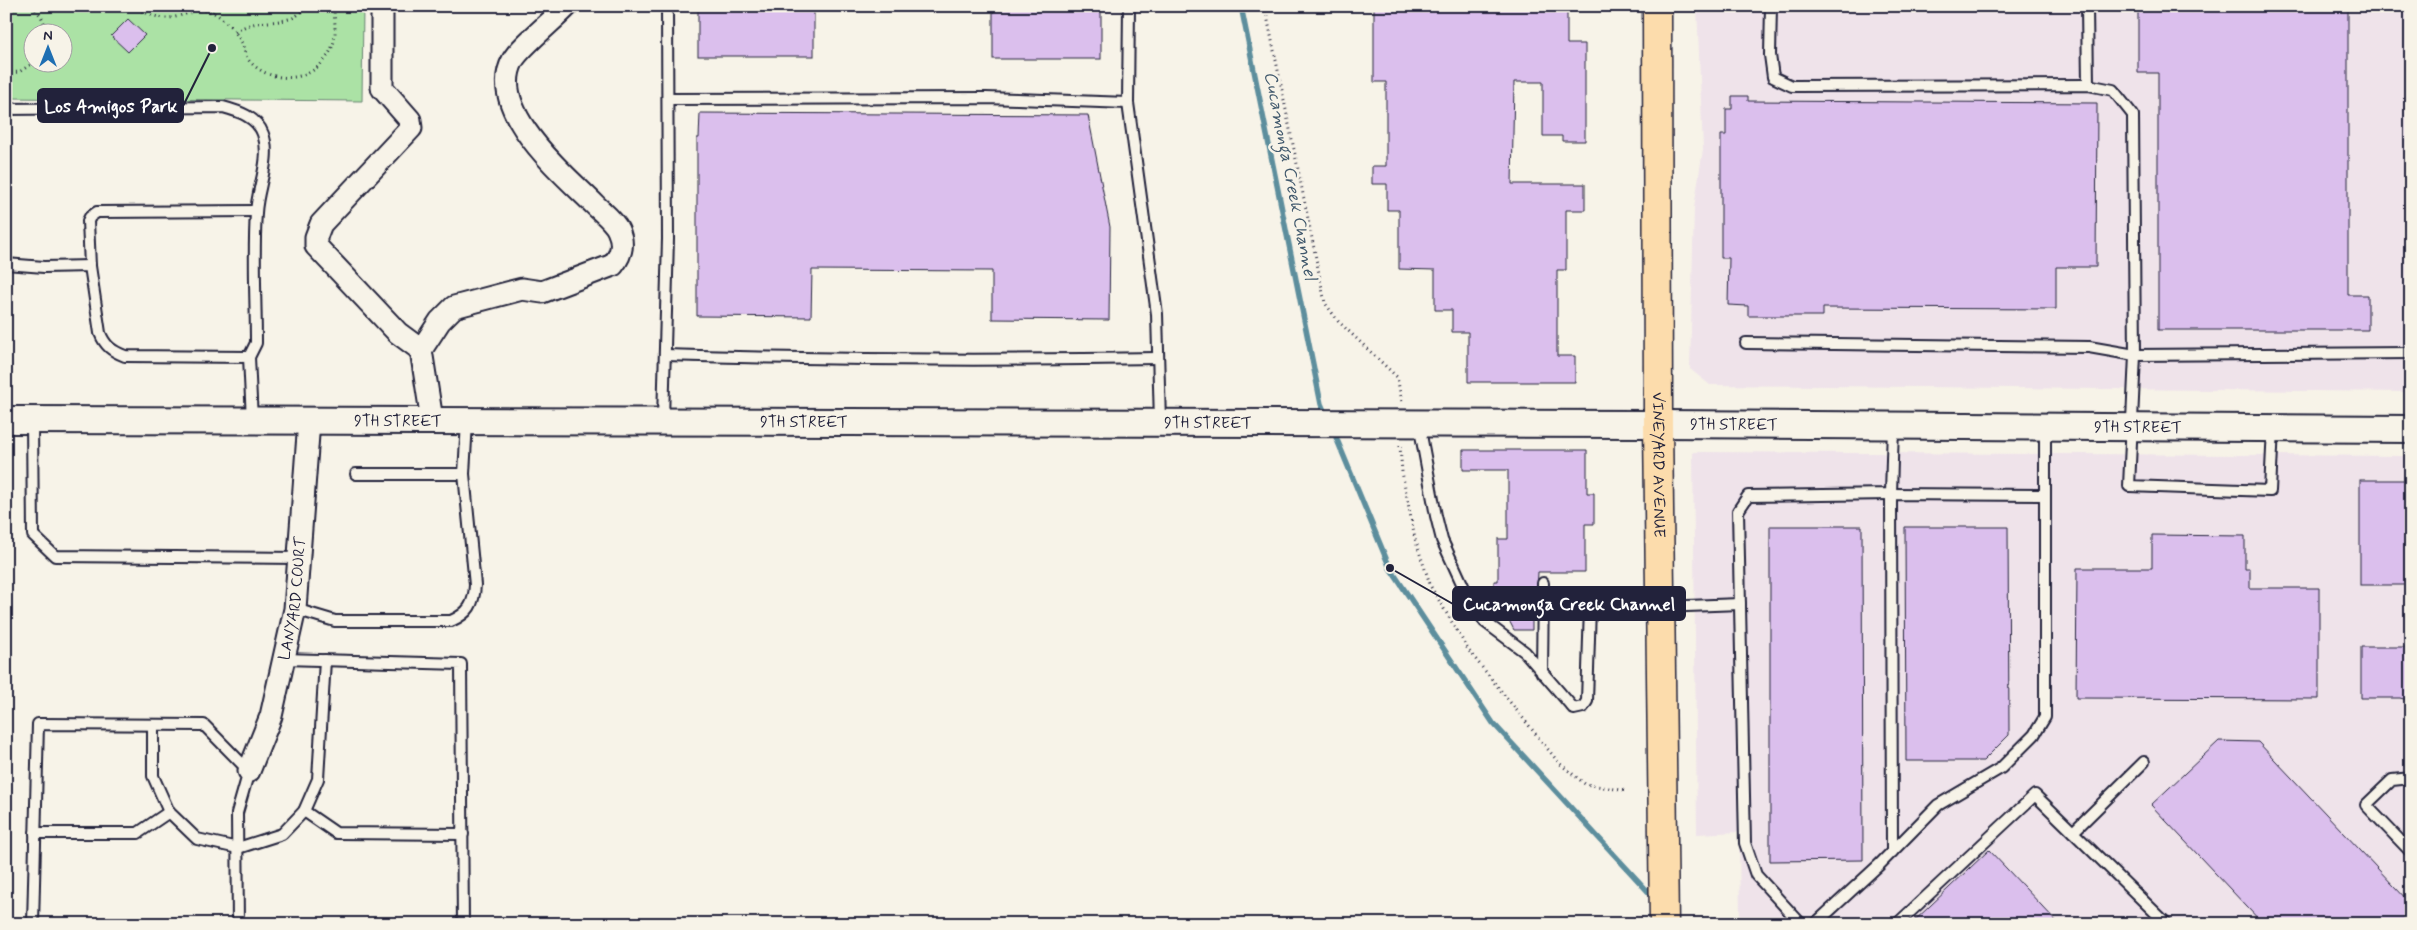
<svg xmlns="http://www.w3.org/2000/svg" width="2417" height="930" font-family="Mynerve,sans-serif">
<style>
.built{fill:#efe3ea}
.green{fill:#abe2a5;stroke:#668270;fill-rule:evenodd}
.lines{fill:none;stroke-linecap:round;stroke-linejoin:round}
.stream{stroke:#5d8e9d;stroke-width:5.5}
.building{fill:#dbbfed;stroke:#22223b}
.service-casing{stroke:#22223b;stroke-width:14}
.minor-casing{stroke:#22223b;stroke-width:25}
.tertiary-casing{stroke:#22223b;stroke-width:30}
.primary-casing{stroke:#22223b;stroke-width:31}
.path{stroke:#22223b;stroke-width:3;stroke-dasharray:1 4;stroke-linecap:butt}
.service{stroke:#f7f3e8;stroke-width:10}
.minor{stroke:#f7f3e8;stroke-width:21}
.tertiary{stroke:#f7f3e8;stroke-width:26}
.primary{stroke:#fcdcac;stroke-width:28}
.labels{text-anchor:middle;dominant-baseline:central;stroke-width:5;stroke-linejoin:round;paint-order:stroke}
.street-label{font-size:16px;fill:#22223b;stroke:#f7f3e8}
.water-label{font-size:18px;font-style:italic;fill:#40586c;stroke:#f7f3e8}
.leader{fill:none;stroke:#22223b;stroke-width:2}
.callout-dot{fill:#22223b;stroke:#f7f3e8;stroke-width:2}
.callout{fill:#22223b;stroke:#22223b;stroke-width:2}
.callout-label{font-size:18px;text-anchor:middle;font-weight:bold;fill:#fff}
</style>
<rect width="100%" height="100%" fill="#f7f3e8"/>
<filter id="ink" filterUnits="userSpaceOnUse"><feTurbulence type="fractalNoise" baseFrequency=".02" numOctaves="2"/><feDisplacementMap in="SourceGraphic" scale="10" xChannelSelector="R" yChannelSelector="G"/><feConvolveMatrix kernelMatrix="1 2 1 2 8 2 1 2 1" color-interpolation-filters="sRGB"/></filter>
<g filter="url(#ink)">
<!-- built -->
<g class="built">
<polygon points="1697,6 2411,6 2411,392 1710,385 1690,369 1694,208 1703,149"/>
<polygon points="1693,452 2411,456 2411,924 1740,924 1739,832 1697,834"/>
</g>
<!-- green -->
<path class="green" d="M6,6h357l-1,95 -356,-3zM32,32h30v30h-30z"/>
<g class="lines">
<!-- stream -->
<g class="stream">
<polyline points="1241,6 1321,404 1326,415"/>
<polyline points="1333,430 1390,568 1493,723 1654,898"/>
</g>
</g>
<!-- building -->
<g class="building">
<rect x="698" y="6" width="116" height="50"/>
<rect x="993" y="6" width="108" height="53"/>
<polygon points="1374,6 1567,6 1567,44 1585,44 1585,141 1562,141 1562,136 1543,136 1543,82 1514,82 1512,184 1585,184 1585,210 1566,210 1566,270 1557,270 1557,356 1575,356 1575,382 1468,382 1468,332 1452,332 1452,310 1435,310 1435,270 1399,269 1399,210 1387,210 1387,184 1372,184 1372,166 1386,166 1386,82 1374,82"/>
<polygon points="2138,6 2348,6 2348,295 2368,295 2368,330 2158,330 2158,73 2138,73"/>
<polygon points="128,19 145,35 128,52 111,36"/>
<polygon points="1732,96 1748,96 1748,101 2097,103 2096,267 2056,267 2056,309 1823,308 1823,316 1748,316 1748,306 1728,305 1729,258 1721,258 1721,135 1726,135 1726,109 1732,109"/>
<polygon points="700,113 1088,115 1110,227 1109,320 992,319 992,271 812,270 811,317 697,316 697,138 699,138"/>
<polygon points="1463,450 1587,450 1587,493 1594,493 1594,524 1585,524 1585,572 1538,572 1536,613 1532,613 1532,630 1514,630 1494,591 1494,581 1498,581 1498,539 1508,539 1508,470 1463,470"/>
<rect x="2360" y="480" width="51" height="105"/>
<polygon points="1770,526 1862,526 1863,860 1770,861"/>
<polygon points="1905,527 2008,527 2009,735 1983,761 1906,761"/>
<polygon points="2152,535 2245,536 2245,569 2250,569 2250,588 2319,588 2319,699 2076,698 2077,568 2152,568"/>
<polygon points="2361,647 2411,647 2411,701 2400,698 2361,698"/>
<polygon points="2219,741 2258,742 2411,904 2411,924 2263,924 2151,805"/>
<polygon points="1989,850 2059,924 1911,924"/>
</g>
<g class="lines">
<defs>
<g id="service">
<polyline points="1129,6 1128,103 1157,314 1160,422"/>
<polyline points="1771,6 1770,55 1773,77 1792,86 2088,85 2113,90 2133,115 2135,355 2129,486 2270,491 2273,428"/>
<polyline points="2087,6 2088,85"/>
<polyline points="668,99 986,98 1128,103"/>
<path d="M6,109l217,-2c15,4 34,10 40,27 9,25 -6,54 -7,79 -3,43 0,87 0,130l-7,14"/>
<path d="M6,264l38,3 46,-1 10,67c5,13 12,18 25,23l124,1 3,63"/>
<polyline points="90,266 88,221 90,217 97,212 256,211"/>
<polyline points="1746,343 2089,347 2135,355 2411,353"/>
<path d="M665,355c164,5 329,6 493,3"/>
<polyline points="663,420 668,239 667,6"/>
<polyline points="32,421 33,535 55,556 299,558"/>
<polyline points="1419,424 1436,516 1442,540 1465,590 1485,622 1525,652 1574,709 1583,707 1587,701 1590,607 1599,603 1661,607 1740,604"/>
<polyline points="356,474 464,474"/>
<path d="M295,609l40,12h116c18,-8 23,-17 24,-36l-11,-111 3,-52"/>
<polyline points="284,659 461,664 463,924"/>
<polyline points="1542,673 1543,583"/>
<polyline points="153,725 153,776 169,812 197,839 238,848 282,834 304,811 318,779 325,660"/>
<polyline points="2411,778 2392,780 2366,805 2411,852"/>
<polyline points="304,811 336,833 463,834"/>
<polyline points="2073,832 2144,762"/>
<polyline points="35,833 138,833 169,812"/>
<polyline points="1892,852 1891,494 2045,495"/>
<polyline points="33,924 38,724 204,725 249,771 237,813 238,924"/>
<polyline points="1801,924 1756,875 1745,843 1738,511 1748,496 1891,494 1893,426"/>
<polyline points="1815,924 1879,865 1938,805 2001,768 2034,735 2045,717 2045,427"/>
<polyline points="1897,924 2035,795 2167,924"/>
</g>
<g id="minor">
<polyline points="382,6 382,88 410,120 411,128 321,224 316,237 316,246 398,333 421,350"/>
<path d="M432,420l-11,-70 19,-29 14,-14 68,-18 20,3 71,-27c9,-11 11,-22 5,-35 -4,-9 -16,-18 -23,-25 -31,-31 -109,-95 -82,-145 7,-13 42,-41 54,-54"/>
<path id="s1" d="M249,771l22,-55 24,-107 14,-188"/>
</g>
<g id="tertiary">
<path id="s2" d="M6,420l1652,4 753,5"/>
</g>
<g id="primary">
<path id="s3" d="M1657,6l1,418 6,500"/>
</g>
</defs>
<!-- service casing -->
<use href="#service" class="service-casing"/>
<!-- minor casing -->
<use href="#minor" class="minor-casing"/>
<!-- tertiary casing -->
<use href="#tertiary" class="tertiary-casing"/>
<!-- primary casing -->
<use href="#primary" class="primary-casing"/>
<!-- path -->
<g class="path">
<polyline points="32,6 41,16 45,25 54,27 59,32"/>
<path d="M133,6c9,6 21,11 32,12 16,1 33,-13 49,-5 11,6 22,19 28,30 2,5 3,11 5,15 13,18 39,24 59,16 17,-7 30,-25 29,-45 0,-8 -1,-15 -1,-23"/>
<polyline points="297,6 308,7"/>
<polyline points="1265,6 1325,303 1338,321 1397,377 1402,402"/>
<polyline points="213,12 218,6"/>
<path d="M235,32c22,-14 32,-7 54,-13 7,-1 14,-9 20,-13"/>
<polyline points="6,73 19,72 35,62"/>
<polyline points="1400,446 1402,472 1415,539 1431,587 1469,651 1559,763 1585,784 1627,791"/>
</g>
<!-- service -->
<use href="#service" class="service"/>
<!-- minor -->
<use href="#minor" class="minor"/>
<!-- tertiary -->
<use href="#tertiary" class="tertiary"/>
<!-- primary -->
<use href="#primary" class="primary"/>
</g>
</g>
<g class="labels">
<!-- street labels -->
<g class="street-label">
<text stroke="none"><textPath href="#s2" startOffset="392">9TH STREET</textPath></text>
<text stroke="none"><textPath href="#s2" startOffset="798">9TH STREET</textPath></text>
<text stroke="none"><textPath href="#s2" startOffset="1202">9TH STREET</textPath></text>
<text stroke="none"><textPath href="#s2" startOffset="1728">9TH STREET</textPath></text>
<text stroke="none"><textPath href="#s2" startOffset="2132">9TH STREET</textPath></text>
<text stroke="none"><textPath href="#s3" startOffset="459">VINEYARD AVENUE</textPath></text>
<text stroke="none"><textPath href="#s1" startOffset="179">LANYARD COURT</textPath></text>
</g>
<!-- water labels -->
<g class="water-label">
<text transform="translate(1290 176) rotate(79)">Cucamonga Creek Channel</text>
</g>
</g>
<!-- callouts -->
<path class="leader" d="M212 48L183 106M1390 568L1453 604"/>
<g class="callout-dot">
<circle cx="212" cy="48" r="5"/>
<circle cx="1390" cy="568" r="5"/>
</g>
<g class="callout">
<rect x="38" y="89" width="145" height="33" rx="5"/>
<rect x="1453" y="587" width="232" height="33" rx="5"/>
</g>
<g class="callout-label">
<text x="111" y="112">Los Amigos Park</text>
<text x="1569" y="610">Cucamonga Creek Channel</text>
</g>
<!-- margin -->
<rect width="2417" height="930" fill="none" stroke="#f7f3e8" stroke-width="25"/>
<rect x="12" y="12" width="2392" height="905" fill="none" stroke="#22223b" stroke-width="2" filter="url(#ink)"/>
<!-- north arrow -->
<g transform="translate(48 48)"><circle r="24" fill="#f7f3e8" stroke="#a29fa3"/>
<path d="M0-4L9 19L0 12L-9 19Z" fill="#1f6fb2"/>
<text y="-8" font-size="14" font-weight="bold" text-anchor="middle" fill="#22223b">N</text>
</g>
</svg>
